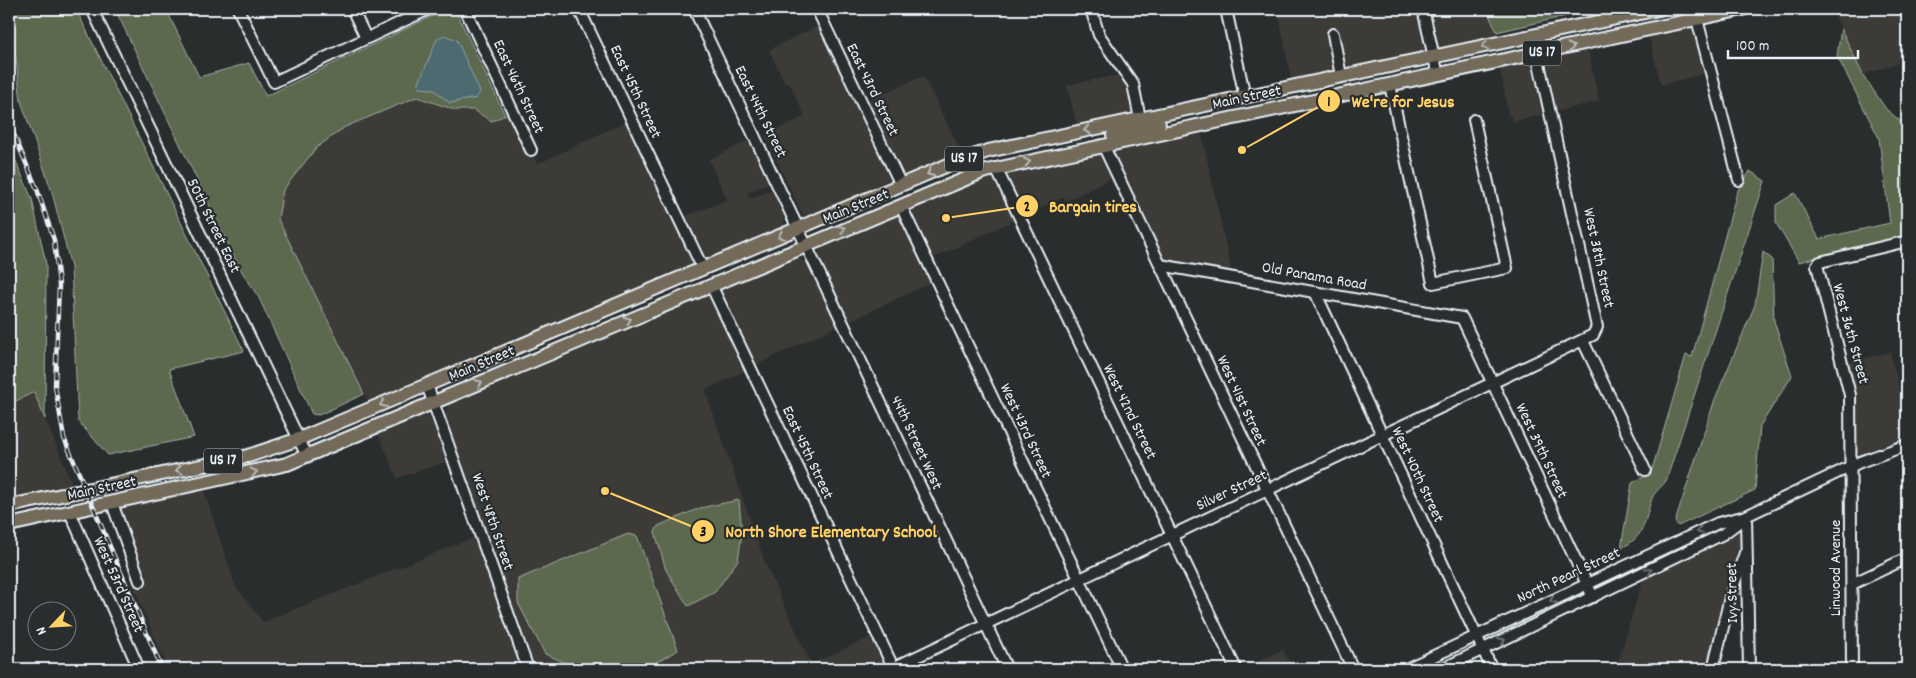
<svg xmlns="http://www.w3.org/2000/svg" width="1916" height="678" font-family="Dekko,sans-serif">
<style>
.built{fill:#3c3a38}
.green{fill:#5c6950;stroke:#a2ada4;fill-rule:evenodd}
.water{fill:#4d6a71;stroke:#8ba0a7}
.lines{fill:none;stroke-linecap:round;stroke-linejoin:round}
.minor-casing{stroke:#e8f1f8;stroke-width:14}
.major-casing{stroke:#e8f1f8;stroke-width:16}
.minor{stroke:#2a2d2e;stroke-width:10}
.major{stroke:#736b5a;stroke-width:12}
.rail-casing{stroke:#e8f1f8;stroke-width:4.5}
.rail{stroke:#2a2d2e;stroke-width:2.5;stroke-dasharray:8;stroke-linecap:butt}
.oneway{stroke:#b9bbb9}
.oneway2{stroke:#6c7275}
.labels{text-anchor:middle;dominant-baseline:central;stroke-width:4.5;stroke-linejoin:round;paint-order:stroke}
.shield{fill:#2a2d2e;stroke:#afb6bb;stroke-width:1}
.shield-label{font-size:15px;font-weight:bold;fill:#e8f1f8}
.street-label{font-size:16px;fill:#e8f1f8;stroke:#2a2d2e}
.leader{fill:none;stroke:#ffd166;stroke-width:2}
.callout-dot{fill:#ffd166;stroke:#2a2d2e;stroke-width:2}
.mark-label{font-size:15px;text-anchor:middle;font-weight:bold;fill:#111}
.callout-label{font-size:18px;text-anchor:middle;font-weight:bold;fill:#ffd166;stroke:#2a2d2e;stroke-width:4.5;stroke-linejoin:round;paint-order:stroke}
</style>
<rect width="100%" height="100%" fill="#2a2d2e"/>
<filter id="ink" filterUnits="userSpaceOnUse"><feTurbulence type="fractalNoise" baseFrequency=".02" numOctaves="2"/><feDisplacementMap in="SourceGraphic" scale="10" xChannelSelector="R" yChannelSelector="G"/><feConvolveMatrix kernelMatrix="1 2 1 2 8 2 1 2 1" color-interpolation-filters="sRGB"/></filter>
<g filter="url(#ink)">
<!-- built -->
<g class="built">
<polygon points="1278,9 1486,9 1498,37 1291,80"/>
<polygon points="1832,9 1907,9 1907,60 1862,75"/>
<polygon points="819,25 857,105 923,76 962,153 811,217 804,215 800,210 765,135 805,116 789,82 785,83 769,50"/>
<polygon points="1694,27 1706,73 1661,85 1649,37"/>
<polygon points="1588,50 1599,101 1513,122 1511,116 1509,116 1500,69"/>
<polygon points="1124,74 1132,114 1077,126 1067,85"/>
<polygon points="417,97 455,110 473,110 492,121 511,112 537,164 627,121 675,220 727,200 709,160 749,140 769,183 747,193 750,199 772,190 784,215 784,225 777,230 369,403 278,218 283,190 316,148 345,127"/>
<polygon points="1201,132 1232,274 1148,257 1110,179 1066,201 1064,197 923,263 932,282 848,322 819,261 819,251 823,246 976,182"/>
<polygon points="797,257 808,264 837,326 705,390 766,565 811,664 873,636 888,669 533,669 445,417 448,404"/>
<polygon points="1890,352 1907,419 1907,437 1846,460 1846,400 1838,365"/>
<polygon points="34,392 73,486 9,500 9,405"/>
<polygon points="421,415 429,416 434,421 449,461 397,478 378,433"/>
<polygon points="203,488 235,585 263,622 475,537 522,669 168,669 133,586 108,510"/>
<polygon points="1744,528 1710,669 1616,669 1643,579"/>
<polygon points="1283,649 1293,669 1243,669"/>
</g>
<!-- green -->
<g class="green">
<polygon points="10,9 76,9 244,351 169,369 194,437 108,455 78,421 71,267 52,192 21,101"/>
<path d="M115,9h51l33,68 50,-14 17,33 181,-87h8l50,106 -13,6 -19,-11h-18l-38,-13 -72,30 -29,21 -33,42 -5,29 86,175 -45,21 -7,-1 -53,-116 -20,-31zM421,82l55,16 -26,5 -17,-14 -15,-4z"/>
<polygon points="1486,9 1597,9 1497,32"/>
<polygon points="1841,29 1863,75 1886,109 1907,127 1907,235 1799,262 1776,223 1776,205 1795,193 1819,239 1890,223 1879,138 1837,56"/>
<polygon points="9,145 32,199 46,264 45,419 34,392 14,402 9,383"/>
<path d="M1750,171l15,10 -99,300c-4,5 -10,10 -13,15 -9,21 -5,40 -32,52l11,-65 19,-10 35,-118 6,2 45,-165z"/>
<polygon points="1763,252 1772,259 1774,321 1792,376 1760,426 1755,490 1678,526 1675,522 1715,399 1755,305"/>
<polygon points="739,500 742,534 738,560 715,592 688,606 666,570 655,532 658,526 700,508"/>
<polygon points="628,534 637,536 678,650 644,669 580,669 545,654 518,603 518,579"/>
</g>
<!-- water -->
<polygon class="water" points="444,35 457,40 480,92 476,98 450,103 433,89 420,88 418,85 437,39"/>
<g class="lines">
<defs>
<g id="minor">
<polyline points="92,9 307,456"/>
<polyline points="238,9 274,82 429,9"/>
<polyline points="352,9 366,38"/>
<polyline points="465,9 531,150"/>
<polyline points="579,9 703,269"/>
<polyline points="694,9 1007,669"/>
<polyline points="817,9 901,185"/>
<polyline points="1091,9 1099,35 1133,84 1140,119"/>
<polyline points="1226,9 1245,97"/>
<polyline points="1423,9 1438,75"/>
<polyline points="1697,19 1739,180"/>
<polyline points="1333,34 1341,76"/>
<polyline points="1390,85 1433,283 1507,268 1474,120"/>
<polyline points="1103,145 1353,669"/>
<polyline points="996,168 1236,669"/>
<polyline points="901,206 1122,669"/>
<polyline points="1160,265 1462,318 1593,597"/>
<polyline points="711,285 894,669"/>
<polyline points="1315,292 1492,669"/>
<polyline points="1583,341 1645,470"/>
<polyline points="427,385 528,669"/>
<polyline points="112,503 140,581"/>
<polyline points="70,512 139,669"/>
<polyline points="1746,516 1749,669"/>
<polyline points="1852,584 1907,558"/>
<polyline points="893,668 1593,335 1597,327 1533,36"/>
<polyline points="1406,669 1718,523 1746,516 1860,462 1907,445"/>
<polyline points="1442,669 1723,534 1743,519"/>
<polyline points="1713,669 1731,593 1745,553"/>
<polyline points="1852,669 1850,395 1817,265 1820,262 1907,241"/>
</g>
<g id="major">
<polyline points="1113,135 1159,124"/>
<polyline points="9,506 248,456 299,439 955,162 988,151 1659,9"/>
<polyline points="9,525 287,464 982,172 1743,9"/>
</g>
</defs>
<!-- minor casing -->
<use href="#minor" class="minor-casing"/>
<!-- major casing -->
<use href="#major" class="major-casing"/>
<!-- minor -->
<use href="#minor" class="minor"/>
<!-- major -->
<use href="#major" class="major"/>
<defs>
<polyline id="rail" points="9,123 37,189 54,240 59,285 55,386 64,438 162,669"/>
</defs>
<!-- rail casing -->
<use href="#rail" class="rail-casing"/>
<!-- rail -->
<use href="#rail" class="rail"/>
</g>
<!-- one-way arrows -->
<defs><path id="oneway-chevron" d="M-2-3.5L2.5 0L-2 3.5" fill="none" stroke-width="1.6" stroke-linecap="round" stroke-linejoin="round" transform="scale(1.25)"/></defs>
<g class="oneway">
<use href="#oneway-chevron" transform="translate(1485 46) rotate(168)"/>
<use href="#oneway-chevron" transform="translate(1571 47) rotate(-12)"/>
<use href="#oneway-chevron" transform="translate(1087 130) rotate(168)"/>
<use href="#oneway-chevron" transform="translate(1027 162) rotate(-12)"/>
<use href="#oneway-chevron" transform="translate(930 173) rotate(157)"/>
<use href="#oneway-chevron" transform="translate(842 229) rotate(-22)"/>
<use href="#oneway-chevron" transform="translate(781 236) rotate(157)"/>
<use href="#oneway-chevron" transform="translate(628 320) rotate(-23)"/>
<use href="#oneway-chevron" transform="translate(479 383) rotate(-23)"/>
<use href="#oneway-chevron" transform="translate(383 404) rotate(157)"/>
<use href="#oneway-chevron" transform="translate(179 470) rotate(168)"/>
<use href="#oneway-chevron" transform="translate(254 472) rotate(-13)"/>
</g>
<g class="oneway2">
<use href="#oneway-chevron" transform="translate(1700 531) rotate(156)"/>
<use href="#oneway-chevron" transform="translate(1649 571) rotate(-26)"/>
<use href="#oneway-chevron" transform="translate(1553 600) rotate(155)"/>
<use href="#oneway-chevron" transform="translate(1502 641) rotate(-25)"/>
</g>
</g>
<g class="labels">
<!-- shield labels -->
<g class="shield">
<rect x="1523" y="40.5" width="38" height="25" rx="4"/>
<rect x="945" y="146.5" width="38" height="25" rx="4"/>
<rect x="204" y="448.5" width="38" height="25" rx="4"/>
</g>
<g class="shield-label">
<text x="1542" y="53">US 17</text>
<text x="964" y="159">US 17</text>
<text x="223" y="461">US 17</text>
</g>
<!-- street labels -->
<g class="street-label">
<text transform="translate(518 87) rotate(65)">East 46th Street</text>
<text transform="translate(872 90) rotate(64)">East 43rd Street</text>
<text transform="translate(635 92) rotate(65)">East 45th Street</text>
<text transform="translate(1247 98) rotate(-12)">Main Street</text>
<text transform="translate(760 112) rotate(64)">East 44th Street</text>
<text transform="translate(856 207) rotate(-22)">Main Street</text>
<text transform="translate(213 226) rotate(64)">50th Street East</text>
<text transform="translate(1598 258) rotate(78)">West 38th Street</text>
<text transform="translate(1314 277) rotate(10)">Old Panama Road</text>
<text transform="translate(1850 334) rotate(75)">West 36th Street</text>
<text transform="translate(482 364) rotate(-23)">Main Street</text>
<text transform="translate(1241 401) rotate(65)">West 41st Street</text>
<text transform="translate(1129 412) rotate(64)">West 42nd Street</text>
<text transform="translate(1025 431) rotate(65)">West 43rd Street</text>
<text transform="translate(916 443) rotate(65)">44th Street West</text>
<text transform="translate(1541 451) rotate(65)">West 39th Street</text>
<text transform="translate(807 453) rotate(65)">East 45th Street</text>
<text transform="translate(1417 475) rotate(65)">West 40th Street</text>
<text transform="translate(102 489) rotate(-12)">Main Street</text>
<text transform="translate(1232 491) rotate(-25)">Silver Street</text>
<text transform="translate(492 522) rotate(71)">West 48th Street</text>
<text transform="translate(1836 568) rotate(-90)">Linwood Avenue</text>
<text transform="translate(1569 576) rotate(-25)">North Pearl Street</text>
<text transform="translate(118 585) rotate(66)">West 53rd Street</text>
<text transform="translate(1733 593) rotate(-91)">Ivy Street</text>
</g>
</g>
<!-- callouts -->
<path class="leader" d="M1242 150L1329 101M946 218L1027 206M605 491L703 531"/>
<g class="callout-dot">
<circle cx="1242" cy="150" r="5"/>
<circle cx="946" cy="218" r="5"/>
<circle cx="605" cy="491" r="5"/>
<circle cx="1329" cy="101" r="12"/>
<circle cx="1027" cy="206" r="12"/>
<circle cx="703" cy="531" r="12"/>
</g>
<g class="mark-label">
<text x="1329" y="106">1</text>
<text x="1027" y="211">2</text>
<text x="703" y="536">3</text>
</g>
<g class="callout-label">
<text x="1403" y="107">We're for Jesus</text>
<text x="1093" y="212">Bargain tires</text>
<text x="831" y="537">North Shore Elementary School</text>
</g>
<!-- margin -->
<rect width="1916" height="678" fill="none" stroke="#2a2d2e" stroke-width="30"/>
<rect x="15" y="15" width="1886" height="648" fill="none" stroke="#e8f1f8" stroke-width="2" filter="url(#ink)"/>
<!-- north arrow -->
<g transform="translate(52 626) rotate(245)"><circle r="24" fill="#2a2d2e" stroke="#767b7f"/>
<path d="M0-4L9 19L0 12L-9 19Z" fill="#ffd166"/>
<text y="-8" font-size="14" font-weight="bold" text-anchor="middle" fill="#e8f1f8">N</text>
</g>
<!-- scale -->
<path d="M1728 50v8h130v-8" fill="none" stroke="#e8f1f8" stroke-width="2.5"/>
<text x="1736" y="50" font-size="15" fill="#e8f1f8" stroke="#2a2d2e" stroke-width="4" paint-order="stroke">100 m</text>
</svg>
